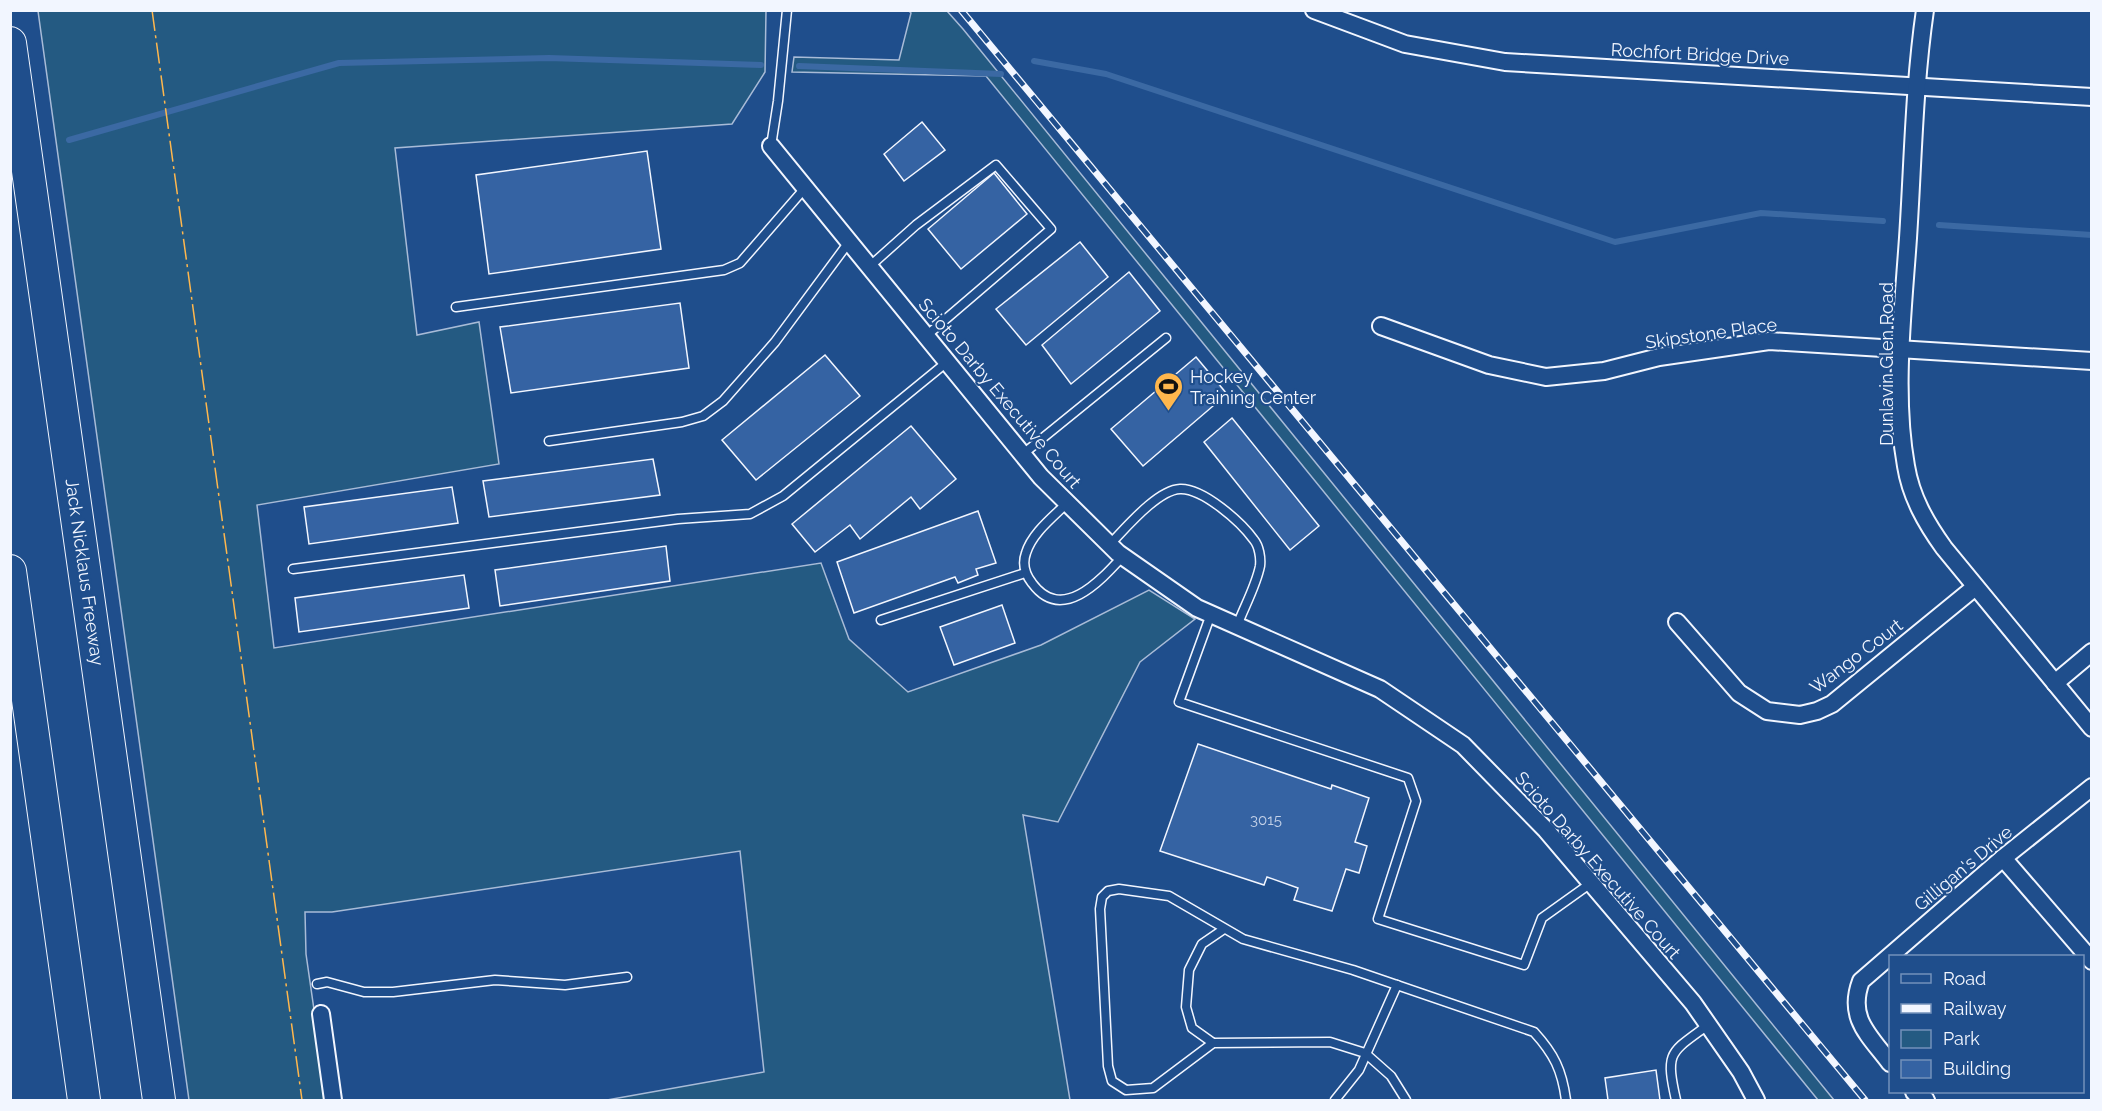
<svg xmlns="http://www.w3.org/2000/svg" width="2102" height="1111" font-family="Raleway,sans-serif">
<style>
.green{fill:#245a82;stroke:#a8bbd7;stroke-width:1.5}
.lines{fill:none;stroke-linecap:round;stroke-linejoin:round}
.stream{stroke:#3b69a3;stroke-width:6}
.building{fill:#3563a3;stroke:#f2f6ff;stroke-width:1.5}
.lane-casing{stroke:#f2f6ff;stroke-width:11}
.street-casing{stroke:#f2f6ff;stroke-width:20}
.highway-casing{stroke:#f2f6ff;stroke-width:34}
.lane{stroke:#1f4e8c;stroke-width:8}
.street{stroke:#1f4e8c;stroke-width:16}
.highway{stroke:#1f4e8c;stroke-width:32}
.rail-casing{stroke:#f2f6ff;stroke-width:7}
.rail{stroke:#1f4e8c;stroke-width:4.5;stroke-dasharray:14;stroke-linecap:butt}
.power{stroke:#ffb74d;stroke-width:1.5;stroke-dasharray:21 4.5 3 4.5;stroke-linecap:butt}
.labels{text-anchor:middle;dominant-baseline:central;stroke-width:4.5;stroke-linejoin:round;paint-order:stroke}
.number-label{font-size:15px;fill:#c3d1e8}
.street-label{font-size:18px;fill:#f2f6ff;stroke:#1f4e8c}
.poi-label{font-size:18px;fill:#f2f6ff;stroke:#1f4e8c;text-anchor:start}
</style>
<rect width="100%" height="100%" fill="#1f4e8c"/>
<!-- green -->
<g class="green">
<polygon points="38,11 766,11 765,72 732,124 395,148 417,335 479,322 499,464 257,505 274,648 821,563 849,639 908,692 1041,645 1149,590 1195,619 1140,662 1058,822 1023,815 1070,1100 607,1100 764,1072 740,851 332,912 305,912 306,954 327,1100 189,1100"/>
<polygon points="909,11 947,11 963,29 1834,1100 1818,1100 986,76 792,72 794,57 899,60 911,13"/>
</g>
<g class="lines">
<!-- stream -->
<g class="stream">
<polyline points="1034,61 1106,74 1615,242 1761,213 1883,221"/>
<polyline points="799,66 1001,74"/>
<polyline points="69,140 339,63 549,58 761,65"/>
<polyline points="1939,225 2092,235"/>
</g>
</g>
<!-- building -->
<g class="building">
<polygon points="922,122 945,150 904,181 884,154"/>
<polygon points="647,151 661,249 489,274 476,175"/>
<polygon points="994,173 1027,214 961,269 928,229"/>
<polygon points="1080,242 1108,277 1026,345 996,309"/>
<polygon points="1129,272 1160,311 1071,384 1042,345"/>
<polygon points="680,303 689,368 511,393 500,327"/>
<polygon points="825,355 860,396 756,480 722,440"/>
<polygon points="1196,357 1227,394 1143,466 1111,429"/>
<polygon points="1232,418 1319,526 1290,550 1204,442"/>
<polygon points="911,426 956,479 920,509 911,497 860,539 850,525 815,552 792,524"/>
<polygon points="653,459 660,495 489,517 483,481"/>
<polygon points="452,487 458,523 309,544 304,507"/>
<polygon points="978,511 996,563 976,569 978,575 958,583 955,577 854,613 837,562"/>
<polygon points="666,546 670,581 500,606 495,570"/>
<polygon points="464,575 469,608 299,632 295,598"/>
<polygon points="1002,605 1015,643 954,665 940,627"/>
<polygon points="1198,744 1331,789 1332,785 1369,798 1355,842 1367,846 1359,873 1346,869 1332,911 1294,900 1298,888 1267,877 1264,885 1160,851"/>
<polygon points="1656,1070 1660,1100 1608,1100 1605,1078"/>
</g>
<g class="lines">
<defs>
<g id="lane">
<polyline points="771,146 778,101 787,10"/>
<polyline points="869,267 916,225 996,165 1051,229 926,336"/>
<polyline points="456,307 724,270 740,263 805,188"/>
<polyline points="549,441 682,422 703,416 723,401 775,342 849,242"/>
<polyline points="1023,454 1166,338"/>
<path d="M1067,503c-14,14 -35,30 -41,50 -4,11 -1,21 6,30 30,41 69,-3 91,-27"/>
<path d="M1109,545c16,-16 48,-55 71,-56 23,-1 61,33 74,51 5,6 7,18 6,26 -4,20 -16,41 -23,60"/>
<polyline points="293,569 678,519 750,514 783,496 947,362"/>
<polyline points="1211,614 1179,702 1408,778 1416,801 1378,919 1524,965 1542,918 1591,883"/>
<polyline points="881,620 1025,573"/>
<polyline points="317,984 327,982 364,992 393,992 495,980 565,985 627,977"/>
<polyline points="1213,1043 1192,1028 1186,1007 1189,970 1202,944 1224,929"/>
<polyline points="1335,1100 1359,1070 1397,985"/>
<path d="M1406,1100l-15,-24 -26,-23 -35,-11 -117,1 -60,45 -27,2 -14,-9 -4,-15 -8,-157 2,-12 6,-6 11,-2 50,7 74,43 110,31 181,62c20,22 28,38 32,68"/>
<path d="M1676,1100c-11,-49 -6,-47 32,-75"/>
</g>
<g id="street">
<polyline points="1314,10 1405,44 1505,62 2092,97"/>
<path d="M1925,10c-11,76 -12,152 -17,228 -5,73 -15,156 -2,228 5,31 20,57 38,82l148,180"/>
<polyline points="771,146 1041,477 1118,553 1197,608 1380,689 1463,745 1546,830 1693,1003 1741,1072 1756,1100"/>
<polyline points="1381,326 1489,365 1546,377 1604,371 1659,357 1769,341 2092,361"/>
<polyline points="1677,622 1739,693 1767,711 1800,715 1817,711 1832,704 1974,588"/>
<polyline points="2055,683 2092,652"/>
<polyline points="2003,858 2092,961"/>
<polyline points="321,1014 333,1100"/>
<path d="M1890,1063c-21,-28 -43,-45 -29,-82l142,-123 89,-71"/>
<polyline points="1914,1092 1926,1100"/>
</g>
<g id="highway">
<polyline points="10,43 159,1100"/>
<polyline points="10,571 84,1100"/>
</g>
</defs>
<!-- lane casing -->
<use href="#lane" class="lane-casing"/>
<!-- street casing -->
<use href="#street" class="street-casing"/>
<!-- highway casing -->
<use href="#highway" class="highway-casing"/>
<!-- lane -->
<use href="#lane" class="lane"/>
<!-- street -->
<use href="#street" class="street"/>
<!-- highway -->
<use href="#highway" class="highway"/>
<defs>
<polyline id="rail" points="961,10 1865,1100"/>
</defs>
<!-- rail casing -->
<use href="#rail" class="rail-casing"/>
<!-- rail -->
<use href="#rail" class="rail"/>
<!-- power -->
<polyline class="power" points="152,10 302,1100"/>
</g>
<!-- icons -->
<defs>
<symbol id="stadium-pin" viewBox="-11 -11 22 30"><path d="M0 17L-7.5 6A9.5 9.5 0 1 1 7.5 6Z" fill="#ffb74d" stroke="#1f4e8c"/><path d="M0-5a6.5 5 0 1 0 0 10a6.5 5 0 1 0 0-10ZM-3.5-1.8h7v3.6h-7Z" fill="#111"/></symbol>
</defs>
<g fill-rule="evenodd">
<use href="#stadium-pin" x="1152" y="370" width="33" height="45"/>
</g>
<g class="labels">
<!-- number labels -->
<g class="number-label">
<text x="1266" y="820">3015</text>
</g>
<!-- street labels -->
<g class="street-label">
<text transform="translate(1700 54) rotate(3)">Rochfort Bridge Drive</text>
<text transform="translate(1711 333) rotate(-8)">Skipstone Place</text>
<text transform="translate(1886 364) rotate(-90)">Dunlavin Glen Road</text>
<text transform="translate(1000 393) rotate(50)">Scioto Darby Executive Court</text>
<text transform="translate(85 572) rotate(82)">Jack Nicklaus Freeway</text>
<text transform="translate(1856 656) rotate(-37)">Wango Court</text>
<text transform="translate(1598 865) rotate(49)">Scioto Darby Executive Court</text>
<text transform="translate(1963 868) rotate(-40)">Gilligan's Drive</text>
</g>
<!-- poi labels -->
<g class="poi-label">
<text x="1190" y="376">Hockey<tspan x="1190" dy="21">Training Center</tspan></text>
</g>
</g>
<!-- border -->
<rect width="2102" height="1111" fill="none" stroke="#f2f6ff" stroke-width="24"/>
<!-- legend -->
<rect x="1889" y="955" width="195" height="138" fill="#1f4e8c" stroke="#7391ba" stroke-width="1.5"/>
<rect x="1901" y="974" width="30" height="9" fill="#1f4e8c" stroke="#7391ba" stroke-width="1.5"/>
<text x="1943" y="985" font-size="18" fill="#f2f6ff">Road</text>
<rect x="1901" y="1004" width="30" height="9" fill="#f2f6ff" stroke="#7391ba" stroke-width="1.5"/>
<text x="1943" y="1015" font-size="18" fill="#f2f6ff">Railway</text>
<rect x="1901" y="1030" width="30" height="18" fill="#245a82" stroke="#7391ba" stroke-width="1.5"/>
<text x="1943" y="1045" font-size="18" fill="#f2f6ff">Park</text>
<rect x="1901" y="1060" width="30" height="18" fill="#3563a3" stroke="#7391ba" stroke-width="1.5"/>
<text x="1943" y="1075" font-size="18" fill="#f2f6ff">Building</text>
</svg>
